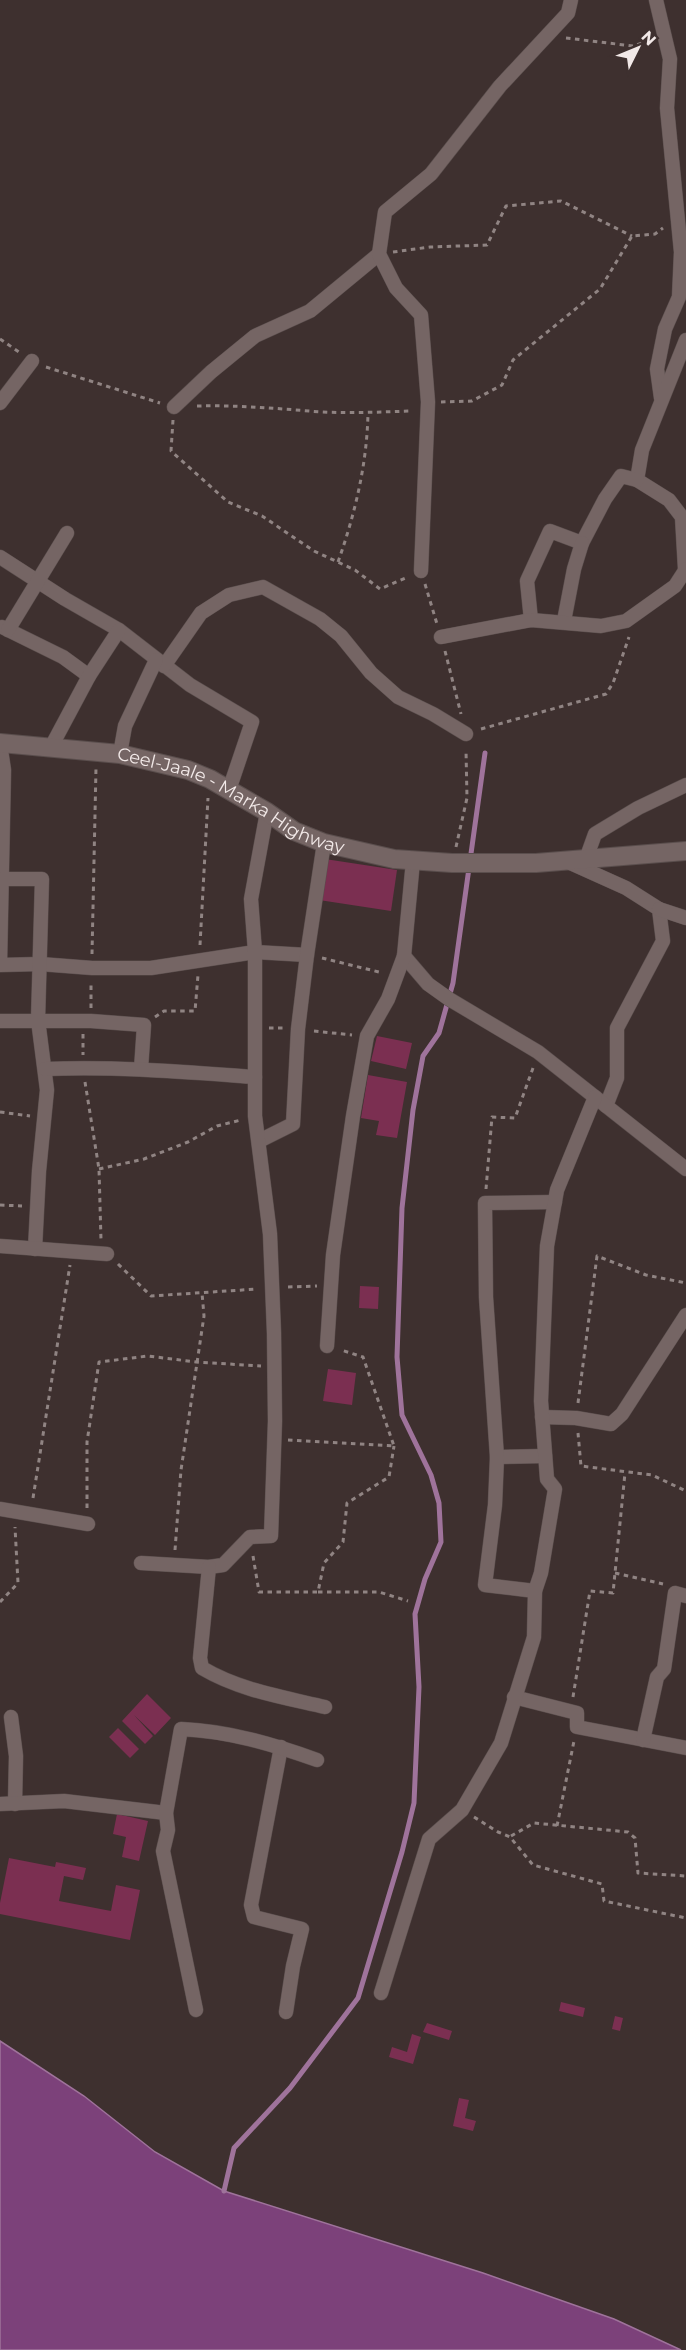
<svg xmlns="http://www.w3.org/2000/svg" width="686" height="2350" font-family="Montserrat,sans-serif">
<style>
.water{fill:#7c417a;stroke:#9f739b;stroke-width:1.5}
.lines{fill:none;stroke-linecap:round;stroke-linejoin:round}
.stream{stroke:#9f739b;stroke-width:5}
.building{fill:#7b2f51}
.street-casing{stroke:#5a4e4d;stroke-width:15}
.secondary-casing{stroke:#5a4e4d;stroke-width:20}
.path{stroke:#908483;stroke-width:3;stroke-dasharray:4.5 4.5;stroke-linecap:butt}
.street{stroke:#756564;stroke-width:14}
.secondary{stroke:#756564;stroke-width:18}
.labels{text-anchor:middle;dominant-baseline:central;stroke-width:4.5;stroke-linejoin:round;paint-order:stroke}
.street-label{font-size:18px;fill:#f2e9e8;stroke:#3e302f}
</style>
<rect width="100%" height="100%" fill="#3e302f"/>
<!-- water -->
<polygon class="water" points="0,2041 84,2096 155,2152 224,2191 483,2273 614,2319 681,2350 0,2350"/>
<g class="lines">
<!-- stream -->
<polyline class="stream" points="224,2191 234,2148 290,2088 358,1998 402,1852 414,1803 419,1687 415,1614 425,1579 441,1542 439,1503 431,1475 402,1415 397,1357 402,1208 413,1110 423,1056 439,1033 453,983 485,753"/>
</g>
<!-- building -->
<g class="building">
<polygon points="325,859 397,870 391,911 319,900"/>
<polygon points="377,1036 412,1043 406,1069 371,1061"/>
<polygon points="368,1075 407,1082 397,1138 376,1135 379,1121 361,1118"/>
<polygon points="360,1286 379,1287 378,1309 359,1308"/>
<polygon points="328,1369 356,1373 352,1405 323,1401"/>
<polygon points="147,1694 171,1718 155,1735 134,1715 153,1736 145,1744 122,1721"/>
<polygon points="118,1728 139,1749 130,1758 109,1737"/>
<polygon points="117,1814 148,1821 139,1861 122,1857 126,1837 113,1834"/>
<polygon points="9,1858 55,1867 56,1862 86,1868 83,1880 64,1876 59,1901 111,1911 116,1885 140,1890 130,1940 0,1914 0,1903"/>
<polygon points="561,2002 585,2008 583,2017 559,2011"/>
<polygon points="615,2016 623,2018 620,2031 612,2029"/>
<polygon points="427,2023 452,2031 449,2040 423,2032"/>
<polygon points="412,2034 421,2037 413,2064 389,2057 392,2047 407,2052"/>
<polygon points="459,2098 469,2100 465,2118 476,2121 473,2131 453,2126"/>
</g>
<g class="lines">
<defs>
<g id="street">
<polyline points="656,0 670,59 667,108 681,252 679,297 665,329 657,369 661,398"/>
<polyline points="0,403 32,361"/>
<polyline points="174,407 211,372 255,336 310,311 379,254"/>
<polyline points="0,557 65,599 119,630 190,685 252,722 229,790"/>
<polyline points="685,569 682,517 669,500 637,480 642,450 686,340"/>
<polyline points="421,571 428,402 421,315 396,288 379,254 385,212 431,174 500,86 568,13 571,0"/>
<polyline points="531,620 527,581 550,531 582,543 605,499 621,476 637,480"/>
<polyline points="564,621 574,569 582,543"/>
<polyline points="2,627 63,657 89,676"/>
<polyline points="8,630 67,533"/>
<polyline points="441,637 531,620 601,626 626,621 675,586 686,569"/>
<polyline points="164,666 201,613 229,595 263,587 320,619 341,636 371,673 398,697 433,714 466,734"/>
<polyline points="0,743 4,770 0,965 40,964 92,968 151,968 255,952 307,955"/>
<polyline points="50,749 89,676 119,630"/>
<polyline points="120,754 125,726 156,660"/>
<polyline points="586,859 595,834 638,808 686,785"/>
<polyline points="566,861 626,888 659,909 663,941 617,1028 617,1078 606,1106"/>
<polyline points="2,879 42,879 38,1020 47,1090 39,1171 35,1249"/>
<polyline points="659,909 686,918"/>
<polyline points="404,956 428,984 449,999 538,1052 686,1169"/>
<polyline points="0,1021 91,1021 144,1025 141,1069"/>
<path d="M45,1069c70,-3 140,3 210,8"/>
<polyline points="259,1141 293,1124 298,1029 307,955 324,843"/>
<polyline points="0,1246 107,1254"/>
<polyline points="327,1346 333,1255 353,1116 367,1036 388,999 404,956 413,861"/>
<polyline points="542,1417 576,1418 611,1424 622,1414 686,1315"/>
<polyline points="497,1457 545,1456"/>
<polyline points="0,1509 88,1524"/>
<polyline points="141,1563 209,1567 223,1565 250,1537 271,1536 275,1421 274,1333 270,1234 255,1116 255,952 251,899 267,812"/>
<path d="M209,1567l-9,91 2,10c37,22 80,29 123,39"/>
<polyline points="535,1591 485,1585 495,1505 497,1457 486,1297 485,1203 555,1202"/>
<polyline points="514,1697 577,1713 577,1727 686,1748"/>
<polyline points="11,1717 16,1756 15,1804"/>
<polyline points="643,1740 657,1677 664,1669 675,1593 686,1596"/>
<polyline points="281,1747 251,1905 254,1917 302,1929 293,1966 286,2012"/>
<polyline points="0,1804 64,1801 166,1813"/>
<polyline points="381,1993 429,1839 462,1810 501,1743 534,1637 535,1591 541,1573 555,1489 547,1479 541,1401 547,1246 557,1190 595,1097"/>
<path d="M196,2010l-33,-159 5,-21 -2,-17 15,-84c47,2 91,15 136,31"/>
</g>
<g id="secondary">
<path id="s1" d="M0,743l120,11 68,16 22,9 57,33 27,19 30,12 70,16 58,4h84l150,-12"/>
</g>
</defs>
<!-- street casing -->
<use href="#street" class="street-casing"/>
<!-- secondary casing -->
<use href="#secondary" class="secondary-casing"/>
<!-- path -->
<g class="path">
<polyline points="566,38 633,46 651,40"/>
<polyline points="393,252 430,247 487,245 506,206 561,201 632,236"/>
<polyline points="0,339 19,352"/>
<polyline points="46,367 160,403"/>
<polyline points="441,402 472,401 502,385 513,360 600,289 632,236 655,234 663,228"/>
<path d="M197,406c37,-1 74,2 112,5 34,3 69,1 103,0"/>
<polyline points="173,420 171,451 228,502 262,516 314,551 355,570 380,589 408,577"/>
<path d="M338,562c17,-48 29,-98 30,-149"/>
<polyline points="425,584 437,624"/>
<polyline points="445,651 461,714"/>
<polyline points="481,729 606,694 613,683 629,637"/>
<polyline points="456,847 467,798 466,750"/>
<polyline points="200,945 208,798"/>
<polyline points="92,954 96,768"/>
<polyline points="322,958 383,973"/>
<polyline points="91,1008 91,984"/>
<polyline points="155,1017 164,1011 195,1011 198,975"/>
<polyline points="269,1028 283,1028"/>
<polyline points="314,1031 352,1035"/>
<polyline points="83,1034 83,1055"/>
<polyline points="85,1082 99,1169 101,1240"/>
<polyline points="0,1112 30,1116"/>
<polyline points="99,1169 144,1159 188,1142 217,1126 241,1120"/>
<polyline points="486,1189 492,1117 515,1118 533,1068"/>
<polyline points="0,1205 22,1206"/>
<polyline points="118,1264 151,1296 257,1289"/>
<polyline points="288,1287 317,1286"/>
<polyline points="578,1403 597,1256 646,1275 686,1283"/>
<polyline points="578,1433 581,1466 652,1475 686,1491"/>
<polyline points="288,1440 394,1446 363,1357 341,1350"/>
<polyline points="33,1498 70,1265"/>
<polyline points="87,1508 87,1442 99,1362 148,1356 196,1362 261,1366"/>
<polyline points="175,1550 181,1470 204,1316 202,1293"/>
<polyline points="253,1556 259,1592 318,1592 324,1563 343,1542 347,1503 389,1477 394,1446"/>
<polyline points="615,1573 663,1584"/>
<polyline points="318,1592 379,1592 408,1601"/>
<polyline points="0,1602 18,1583 15,1527"/>
<polyline points="573,1697 590,1591 613,1593 625,1473"/>
<polyline points="474,1817 498,1832 510,1837 533,1865 602,1884 604,1901 686,1918"/>
<polyline points="557,1826 574,1741"/>
<polyline points="511,1836 534,1823 628,1832 635,1838 638,1873 686,1876"/>
</g>
<!-- street -->
<use href="#street" class="street"/>
<!-- secondary -->
<use href="#secondary" class="secondary"/>
</g>
<g class="labels">
<!-- street labels -->
<g class="street-label">
<text stroke="none"><textPath href="#s1" startOffset="242">Ceel-Jaale - Marka Highway</textPath></text>
</g>
</g>
<!-- north arrow -->
<g transform="translate(638 48) rotate(47)" stroke="#3e302f" stroke-width="4.5" paint-order="stroke">
<path d="M0-4.5L10 22L0 15L-10 22Z" fill="#f2e9e8"/>
<text y="-9" font-size="16" font-weight="bold" text-anchor="middle" fill="#f2e9e8">N</text>
</g>
</svg>
